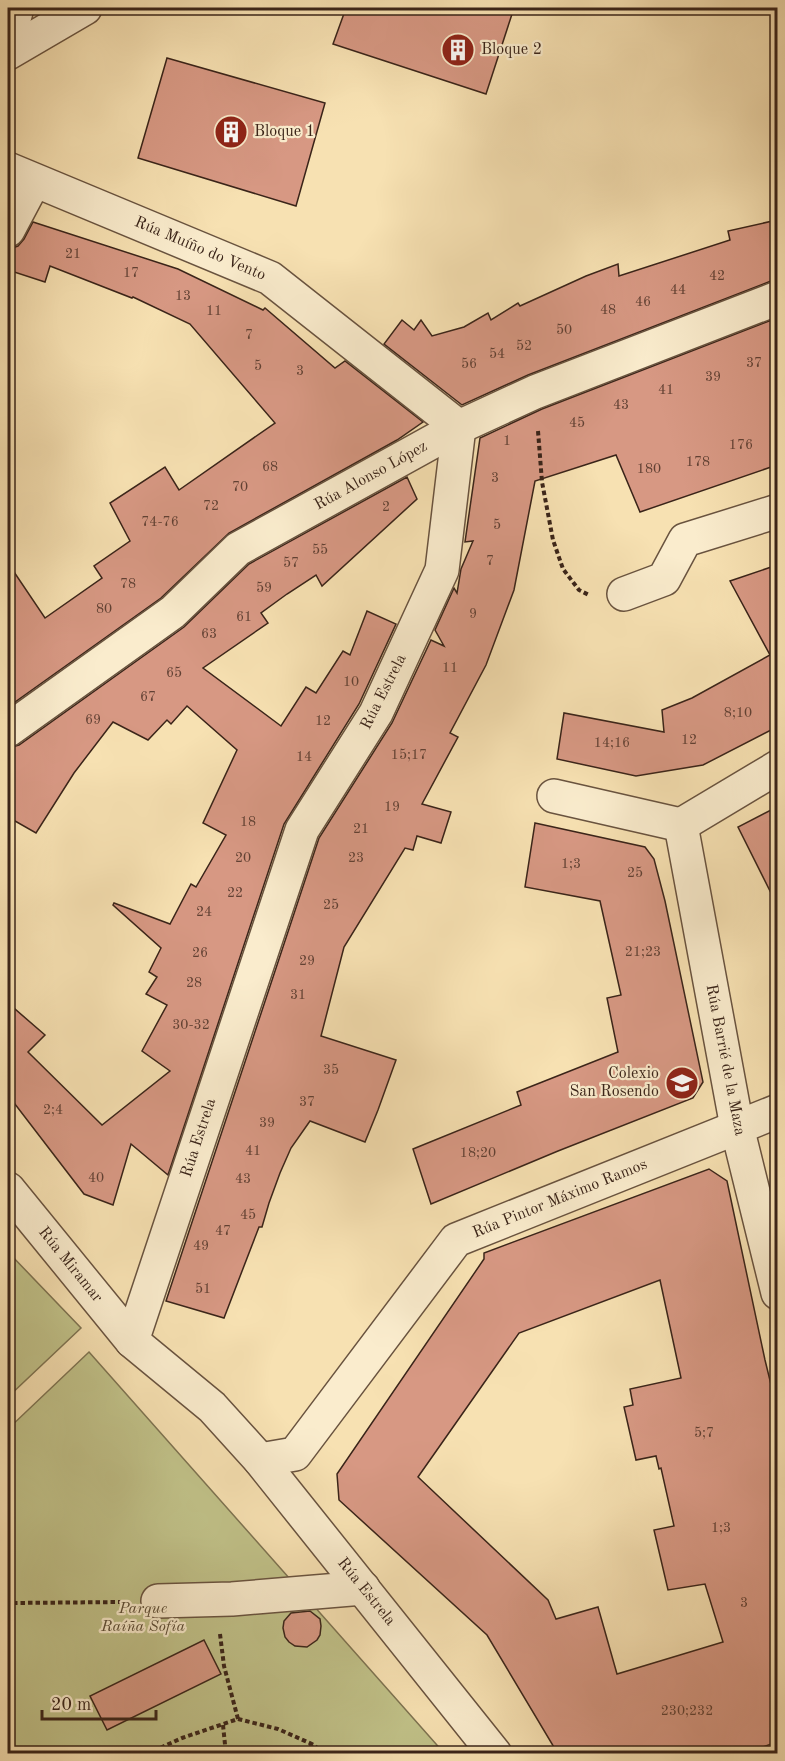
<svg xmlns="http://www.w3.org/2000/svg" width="785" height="1761" font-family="'Old Standard TT',serif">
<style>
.green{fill:#c1c289;stroke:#7e7351;stroke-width:1.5}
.building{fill:#d79883;stroke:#3a2419;stroke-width:1.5;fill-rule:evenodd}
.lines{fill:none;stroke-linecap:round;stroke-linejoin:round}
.minor-casing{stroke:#69533f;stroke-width:36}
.path{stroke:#3a2419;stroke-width:4;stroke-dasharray:4.5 3;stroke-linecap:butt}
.minor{stroke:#faeccd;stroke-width:33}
.labels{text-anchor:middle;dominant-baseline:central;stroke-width:4.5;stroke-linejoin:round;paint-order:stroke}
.number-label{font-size:14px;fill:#614134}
.poi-label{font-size:16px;fill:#3a2419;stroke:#faeccd;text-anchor:start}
.street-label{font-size:16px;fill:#3a2419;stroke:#faeccd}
.park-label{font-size:16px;font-style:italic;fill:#5c4c35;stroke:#faeccd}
</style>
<rect width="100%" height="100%" fill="#f7e1b2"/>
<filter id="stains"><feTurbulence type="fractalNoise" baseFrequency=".00333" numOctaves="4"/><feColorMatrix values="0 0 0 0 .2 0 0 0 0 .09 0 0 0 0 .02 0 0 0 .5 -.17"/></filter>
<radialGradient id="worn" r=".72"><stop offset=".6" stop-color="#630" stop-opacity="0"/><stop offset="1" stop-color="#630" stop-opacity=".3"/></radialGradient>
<!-- green -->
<g class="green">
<polygon points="10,1254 81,1328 8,1397 8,1256"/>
<polygon points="89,1352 444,1753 8,1754 8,1429"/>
</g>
<!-- building -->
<g class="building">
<polygon points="346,8 514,8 486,94 333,44"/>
<polygon points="167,58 325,103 296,206 138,158"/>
<polygon points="777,220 777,280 771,281 528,375 462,405 384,344 402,320 414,330 421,320 432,336 464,327 488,313 491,320 518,303 520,306 586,276 618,264 619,276 730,240 728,231"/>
<polygon points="33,222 178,269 263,310 265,308 335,368 345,361 423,422 397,440 229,533 161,598 8,707 8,563 45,618 102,578 94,566 130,541 110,503 165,467 179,490 275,423 190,324 133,297 132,298 50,266 45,282 8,270 8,258 12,248 18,246 24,239"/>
<polygon points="777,318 777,465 640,512 616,455 535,481 514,590 486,665 450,733 458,737 422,804 451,812 441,843 417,836 413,850 405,848 344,947 321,1036 396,1060 378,1110 365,1142 310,1121 291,1148 280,1173 269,1203 262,1227 259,1227 224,1318 166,1301 319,838 392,723 431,640 444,646 435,630 454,588 457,593 461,569 473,541 465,542 480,438 542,409"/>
<polygon points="407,477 417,499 322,586 316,575 287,594 261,613 268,623 203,668 281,726 306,687 316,693 343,651 350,655 367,611 396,624 359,704 284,824 168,1175 131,1144 113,1205 84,1194 8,1095 8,1003 45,1035 28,1052 102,1125 170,1071 142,1051 167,1005 146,994 157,977 149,972 161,948 113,905 114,903 170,924 191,884 196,887 226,835 203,823 237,750 187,706 171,724 167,720 148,740 113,722 74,773 36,833 8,817 8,748 19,745 184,627 249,564"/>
<polygon points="777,565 777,727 703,765 636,776 557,759 564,713 664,732 662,710 692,698 770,655 730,581"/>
<polygon points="777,807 777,905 738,827"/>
<polygon points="535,823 645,847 654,859 665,901 703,1082 693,1098 558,1151 431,1204 413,1149 521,1105 517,1092 618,1052 607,998 621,995 600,901 525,887"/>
<path d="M709,1169l18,12 38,179 12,49v333l-34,12h-185l-71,-119 -148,-135 -2,-26 147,-215v-6zM660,1280l21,98 -51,11 3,16 -9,2 12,53 20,-4 3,13 2,-1 13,58 -20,4 14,60 37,-6 18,58 -106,32 -19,-67 -42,12 -8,-19 -130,-123 101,-144z"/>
<polygon points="310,1611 320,1619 321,1626 320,1635 317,1640 307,1647 295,1646 289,1642 285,1637 283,1628 284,1621 291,1613"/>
<polygon points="204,1640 221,1674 107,1730 90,1696"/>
</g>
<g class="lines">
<defs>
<g id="minor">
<polyline points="8,40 17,8"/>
<polyline points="8,53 85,8"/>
<polyline points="8,169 270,278 459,427 442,570 376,713 302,830 132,1341"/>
<polyline points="8,230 34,181"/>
<polyline points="624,594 664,579 685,540 778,511"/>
<polyline points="8,730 173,612 238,549 459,427 535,392 778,298"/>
<polyline points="554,796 681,825"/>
<polyline points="681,825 737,1127 778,1293"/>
<polyline points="681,825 778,767"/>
<polyline points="8,1189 132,1341 212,1407 260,1460 495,1754"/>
<polyline points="260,1460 295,1454 456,1240 778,1111"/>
<polyline points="158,1601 232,1599 363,1588"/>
</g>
</defs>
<!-- minor casing -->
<use href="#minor" class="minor-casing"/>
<!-- path -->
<g class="path">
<polyline points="538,431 542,482 553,540 563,569 579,590 589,595"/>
<polyline points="8,1609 14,1603 124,1602"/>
<polyline points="220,1634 224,1666 238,1719"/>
<polyline points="223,1725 226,1754"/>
<polyline points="147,1754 182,1738 238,1719 278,1729 312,1744 325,1754"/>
<polyline points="306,1754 312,1744"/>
</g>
<!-- minor -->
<use href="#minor" class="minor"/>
</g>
<!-- icons -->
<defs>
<symbol id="building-disc" viewBox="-11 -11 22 22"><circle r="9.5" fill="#8f2418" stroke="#faeccd"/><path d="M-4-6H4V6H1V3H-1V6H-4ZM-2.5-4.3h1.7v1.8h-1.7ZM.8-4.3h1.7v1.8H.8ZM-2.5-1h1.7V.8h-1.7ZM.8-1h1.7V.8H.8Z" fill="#fff"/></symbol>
<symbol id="school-disc" viewBox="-11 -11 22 22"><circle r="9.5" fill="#8f2418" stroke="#faeccd"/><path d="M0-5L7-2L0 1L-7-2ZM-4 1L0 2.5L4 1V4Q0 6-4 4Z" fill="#fff"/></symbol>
</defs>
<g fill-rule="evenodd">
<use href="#building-disc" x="439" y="31" width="38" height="38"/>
<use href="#building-disc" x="212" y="113" width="38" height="38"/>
<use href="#school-disc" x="663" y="1064" width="38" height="38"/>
</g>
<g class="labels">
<!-- number labels -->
<g class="number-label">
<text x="73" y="254">21</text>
<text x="131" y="273">17</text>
<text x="717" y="276">42</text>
<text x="678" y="290">44</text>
<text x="183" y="296">13</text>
<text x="643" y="302">46</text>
<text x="608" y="310">48</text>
<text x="214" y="311">11</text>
<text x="564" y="330">50</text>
<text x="249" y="335">7</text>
<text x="524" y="346">52</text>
<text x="497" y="354">54</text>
<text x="754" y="363">37</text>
<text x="469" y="364">56</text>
<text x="258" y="366">5</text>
<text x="300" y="371">3</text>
<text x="713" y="377">39</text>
<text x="666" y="390">41</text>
<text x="621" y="405">43</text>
<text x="577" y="423">45</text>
<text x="507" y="441">1</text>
<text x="741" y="445">176</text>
<text x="698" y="462">178</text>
<text x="270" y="467">68</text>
<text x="649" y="469">180</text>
<text x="495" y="478">3</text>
<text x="240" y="487">70</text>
<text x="211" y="506">72</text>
<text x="386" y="507">2</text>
<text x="160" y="522">74-76</text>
<text x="497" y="525">5</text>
<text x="320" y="550">55</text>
<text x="490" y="561">7</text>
<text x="291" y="563">57</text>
<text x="128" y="584">78</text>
<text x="264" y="588">59</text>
<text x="104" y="609">80</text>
<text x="473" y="614">9</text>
<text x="244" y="617">61</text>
<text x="209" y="634">63</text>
<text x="450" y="668">11</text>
<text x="174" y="673">65</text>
<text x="351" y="682">10</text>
<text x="148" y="697">67</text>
<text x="738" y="713">8;10</text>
<text x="93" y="720">69</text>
<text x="323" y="721">12</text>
<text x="689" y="740">12</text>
<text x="612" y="743">14;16</text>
<text x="409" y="755">15;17</text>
<text x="304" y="757">14</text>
<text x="392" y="807">19</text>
<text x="248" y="822">18</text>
<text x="361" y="829">21</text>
<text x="243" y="858">20</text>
<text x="356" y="858">23</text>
<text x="571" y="864">1;3</text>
<text x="635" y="873">25</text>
<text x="235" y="893">22</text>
<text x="331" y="905">25</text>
<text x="204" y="912">24</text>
<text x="643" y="952">21;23</text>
<text x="200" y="953">26</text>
<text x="307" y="961">29</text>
<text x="194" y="983">28</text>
<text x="298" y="995">31</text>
<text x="191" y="1025">30-32</text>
<text x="331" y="1070">35</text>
<text x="307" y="1102">37</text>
<text x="53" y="1110">2;4</text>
<text x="267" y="1123">39</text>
<text x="253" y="1151">41</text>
<text x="478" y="1153">18;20</text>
<text x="96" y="1178">40</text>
<text x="243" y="1179">43</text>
<text x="248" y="1215">45</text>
<text x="223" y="1231">47</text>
<text x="201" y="1246">49</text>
<text x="203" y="1289">51</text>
<text x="704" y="1433">5;7</text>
<text x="721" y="1528">1;3</text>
<text x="744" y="1603">3</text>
<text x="687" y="1711">230;232</text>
</g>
<!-- poi labels -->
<g class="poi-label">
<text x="481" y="50">Bloque 2</text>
<text x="254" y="132">Bloque 1</text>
<text x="659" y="1074" text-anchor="end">Colexio<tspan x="659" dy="18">San Rosendo</tspan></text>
</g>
<!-- street labels -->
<g class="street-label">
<text transform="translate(200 249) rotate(23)">Rúa Muíño do Vento</text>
<text transform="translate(371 476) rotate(-29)">Rúa Alonso López</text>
<text transform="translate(384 692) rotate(-63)">Rúa Estrela</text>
<text transform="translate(725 1060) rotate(79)">Rúa Barrié de la Maza</text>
<text transform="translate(199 1138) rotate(-72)">Rúa Estrela</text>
<text transform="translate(560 1199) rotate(-22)">Rúa Pintor Máximo Ramos</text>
<text transform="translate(70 1265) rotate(51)">Rúa Miramar</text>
<text transform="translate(366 1592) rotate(51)">Rúa Estrela</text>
</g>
<!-- park labels -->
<g class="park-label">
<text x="143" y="1609">Parque<tspan x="143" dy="18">Raíña Sofía</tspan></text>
</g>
</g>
<!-- margin -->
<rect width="785" height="1761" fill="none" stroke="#f7e1b2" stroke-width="30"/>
<rect x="9" y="9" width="767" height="1743" fill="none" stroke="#3a2419" stroke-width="3"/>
<rect x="15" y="15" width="755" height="1731" fill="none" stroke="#3a2419" stroke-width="1.5"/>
<!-- scale -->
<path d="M42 1710v9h114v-9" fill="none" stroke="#3a2419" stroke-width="3"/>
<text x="51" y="1710" font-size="18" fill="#3a2419" stroke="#faeccd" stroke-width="4.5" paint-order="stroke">20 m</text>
<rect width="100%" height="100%" filter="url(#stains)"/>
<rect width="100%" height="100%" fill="url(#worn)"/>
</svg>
